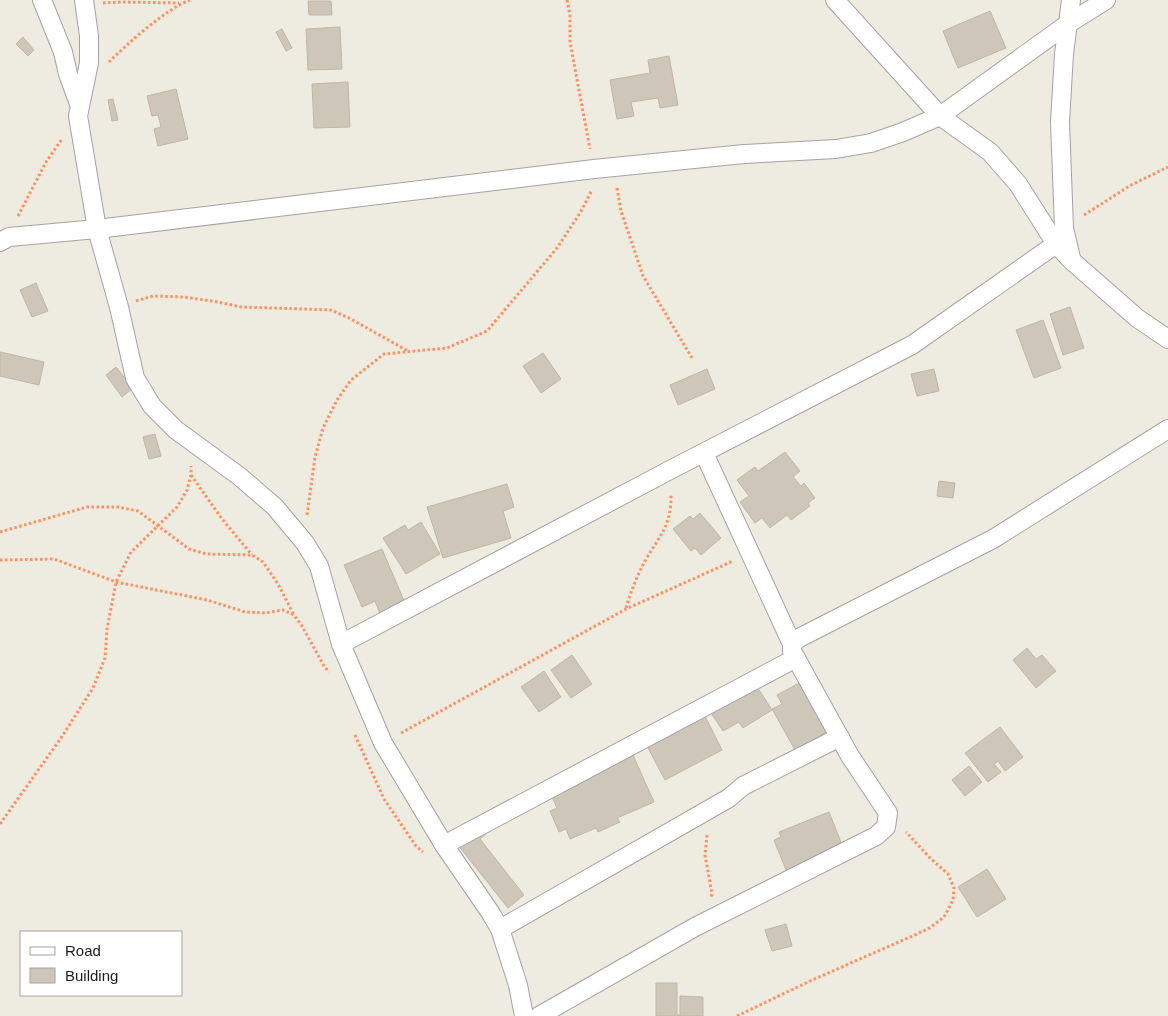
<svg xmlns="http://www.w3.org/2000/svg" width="1168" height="1016" font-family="Helvetica,sans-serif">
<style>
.building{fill:#cec7b9;stroke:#c1b6a1}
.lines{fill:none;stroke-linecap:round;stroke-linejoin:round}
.minor-casing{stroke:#a3a3a3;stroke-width:20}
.path{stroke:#ff9160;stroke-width:3;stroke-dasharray:2.5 2.5;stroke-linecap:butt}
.minor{stroke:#fff;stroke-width:18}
</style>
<rect width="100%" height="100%" fill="#eeece0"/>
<!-- building -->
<g class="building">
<polygon points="308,1 331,1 332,15 309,15"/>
<polygon points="990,11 1006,48 958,68 943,31"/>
<polygon points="340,27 342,69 308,70 306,29"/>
<polygon points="282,29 292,48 286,51 276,32"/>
<polygon points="23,37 34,50 28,56 16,44"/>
<polygon points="669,56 678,105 660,108 658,98 631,102 634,116 617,119 610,80 650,73 648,60"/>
<polygon points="348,82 350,127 314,128 312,84"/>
<polygon points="176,89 188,139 158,146 154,129 161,127 158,115 152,116 147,96"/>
<polygon points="113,99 118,120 112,121 108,100"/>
<polygon points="36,283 48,311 32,317 20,290"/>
<polygon points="1070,307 1084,348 1063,355 1050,314"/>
<polygon points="1043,320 1061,368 1034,378 1016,330"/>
<polygon points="0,352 44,362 39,385 0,376"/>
<polygon points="543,353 561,379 541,393 523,366"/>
<polygon points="116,367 133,388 122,397 106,375"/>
<polygon points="707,369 715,389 678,405 670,385"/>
<polygon points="934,369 939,391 917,396 911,374"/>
<polygon points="155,434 161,456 149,459 143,437"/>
<polygon points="785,452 800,471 793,477 801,486 804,483 815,498 808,503 810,506 791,520 787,515 770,528 762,518 755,523 740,502 749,496 737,480 755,467 758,471"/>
<polygon points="939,481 955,483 953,498 937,496"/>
<polygon points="507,484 514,507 503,511 511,538 443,558 427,507"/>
<polygon points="700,513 721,538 701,555 695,548 691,551 673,529 690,516 693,519"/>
<polygon points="421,522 440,554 406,574 383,538 405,525 408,530"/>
<polygon points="382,549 405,603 380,614 375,601 362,607 344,565"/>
<polygon points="1027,648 1036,659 1042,655 1056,671 1036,688 1013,660"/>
<polygon points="572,655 592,684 571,698 551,670"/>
<polygon points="544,671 561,697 539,712 521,687"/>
<polygon points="801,682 828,731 795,750 772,709 782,704 777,695"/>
<polygon points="756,685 772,710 743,728 739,722 723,731 711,713"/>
<polygon points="705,716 722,750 665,780 647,746"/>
<polygon points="1000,727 1023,757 1005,771 998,761 994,764 1001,772 988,782 965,753"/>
<polygon points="633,755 654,802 617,818 620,822 598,832 596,828 570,839 566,829 559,832 550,811 557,808 550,792"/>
<polygon points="969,766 982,782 965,796 952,780"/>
<polygon points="829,812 843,847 786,870 774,840 781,837 779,832"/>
<polygon points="477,822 486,834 480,839 524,895 508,908 454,840"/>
<polygon points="987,869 1006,899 977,917 958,887"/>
<polygon points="786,924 792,946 772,951 765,930"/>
<polygon points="656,983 677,983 677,1015 680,1015 680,996 703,997 703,1016 656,1016"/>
</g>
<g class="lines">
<defs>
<g id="minor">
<polyline points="42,0 63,52 68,74 79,104"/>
<polyline points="84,0 89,36 89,63 78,116 97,229 119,307 135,378 152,406 176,430 239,476 275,507 305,543 319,566 341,644 383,743 444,845 490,912 500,929 518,985 524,1016"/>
<polyline points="835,0 940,116 990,152 1018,184 1056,244 1072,261 1137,318 1168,339"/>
<polyline points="1071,0 1064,54 1060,122 1064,228 1071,258"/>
<polyline points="0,242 9,237 97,229 594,169 744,154 836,149 871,143 903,132 940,116 1069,23 1106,0"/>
<polyline points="704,453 792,644"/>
<polyline points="341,644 670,470 912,345 1056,244"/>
<polyline points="444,845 796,658"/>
<polyline points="500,929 729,798 743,786 840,737"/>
<polyline points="539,1016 695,927 876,836 886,827 888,813 850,756 792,651 792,644 799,638 993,539 1168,429"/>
</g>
</defs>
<!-- minor casing -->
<use href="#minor" class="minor-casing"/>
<!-- path -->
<g class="path">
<polyline points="567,0 570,15 570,42 590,149"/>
<polyline points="103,3 122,2 179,3"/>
<path d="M109,62c19,-19 57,-53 81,-62"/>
<polyline points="617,188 621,211 643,276 692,358"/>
<polyline points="1084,215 1131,185 1168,167"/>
<polyline points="18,216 46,162 62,139"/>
<polyline points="136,301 153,296 184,297 218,302 241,307 331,310 349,318 408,351"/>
<polyline points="191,475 222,519 252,555"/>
<polyline points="307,515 315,457 323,428 337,400 351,380 384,354 447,348 487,331 557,248 580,213 592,190"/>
<polyline points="0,532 87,507 118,507 138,511 189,549 206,554 252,555 263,562 278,584 294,615"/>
<polyline points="0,560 54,559 116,582 207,600 245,612 265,613 283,610 294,615 302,626 324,666 329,672"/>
<path d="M626,608c5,-17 11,-32 19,-47 15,-26 27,-36 26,-68"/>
<polyline points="401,733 626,609 733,561"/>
<polyline points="355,735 384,799 416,846 423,852"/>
<polyline points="0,824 61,738 93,688 105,658 107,629 116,582 131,552 177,507 187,490 191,475 191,466"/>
<polyline points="707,835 705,855 712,894 711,897"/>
<polyline points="737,1016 810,981 928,929 944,917 953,900 954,888 948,874 930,858 906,832"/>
</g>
<!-- minor -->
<use href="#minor" class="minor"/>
</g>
<!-- legend -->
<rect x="20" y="931" width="162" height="65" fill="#ffffff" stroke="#a4a4a4"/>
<rect x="30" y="947" width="25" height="8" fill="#ffffff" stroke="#a4a4a4"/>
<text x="65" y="956" font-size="15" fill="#1c1c1c">Road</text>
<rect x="30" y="968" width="25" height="15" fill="#cec7b9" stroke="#a4a4a4"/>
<text x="65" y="981" font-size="15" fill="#1c1c1c">Building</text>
</svg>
